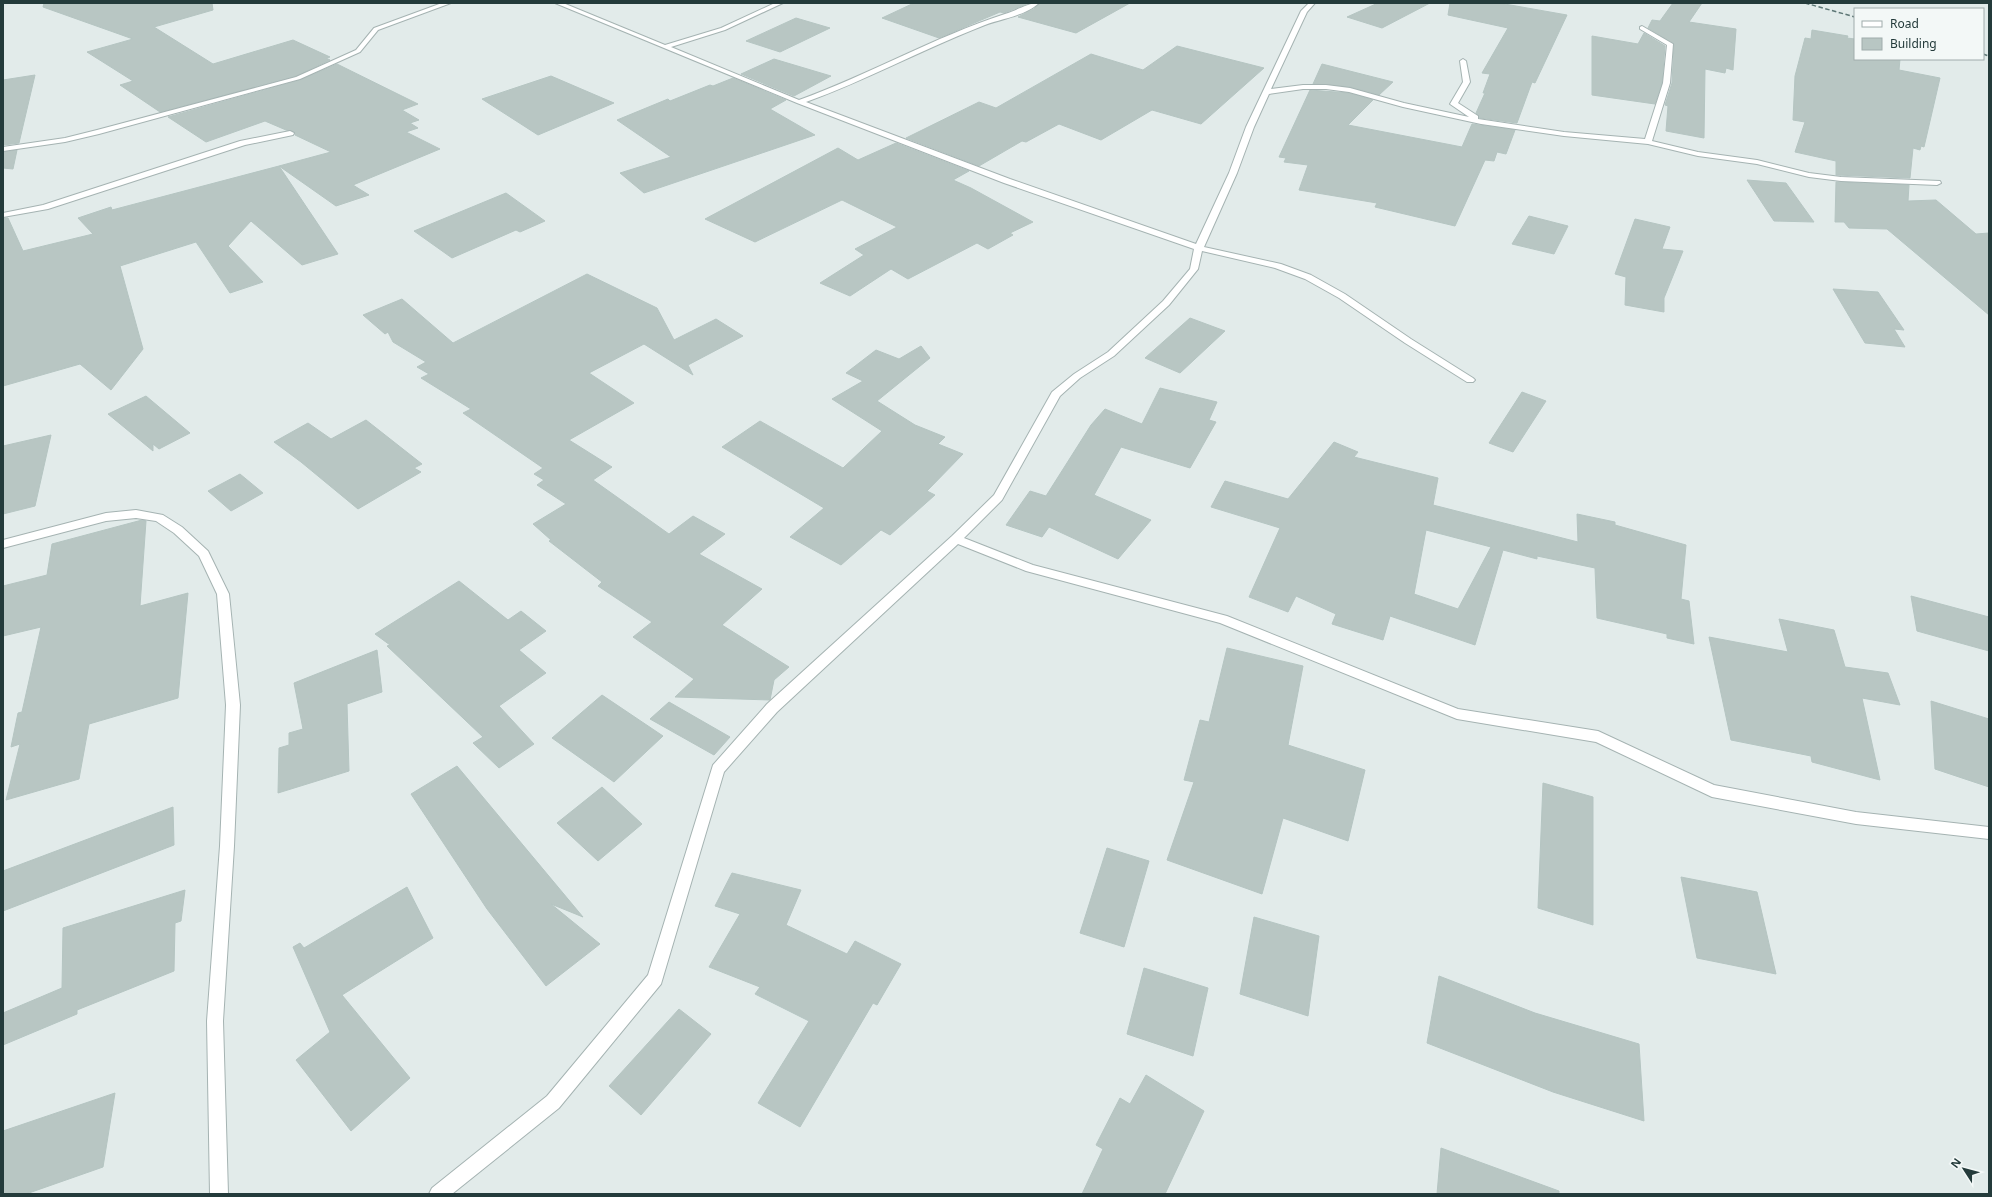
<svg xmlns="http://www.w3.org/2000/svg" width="1992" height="1197" font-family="'Noto Sans',sans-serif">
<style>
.building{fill:#b8c6c3;stroke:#b5c5c2;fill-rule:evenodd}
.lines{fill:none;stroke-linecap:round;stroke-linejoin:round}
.street-casing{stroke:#a5b3b2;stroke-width:2}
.street{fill:#fff;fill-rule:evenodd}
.rail{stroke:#5e7776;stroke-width:1.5;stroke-dasharray:4.5 2.5;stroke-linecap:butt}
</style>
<rect width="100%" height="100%" fill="#e2ebea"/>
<!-- building -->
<g class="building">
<polygon points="44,3 212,3 213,10 154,27 213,64 293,40 330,57 326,58 330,60 296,76 160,112 120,85 133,81 87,52 133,39 43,7"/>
<polygon points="914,3 1029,3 1004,13 1000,12 939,38 882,18"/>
<polygon points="1040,3 1130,3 1076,33 1018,17 1034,9"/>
<polygon points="1378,3 1430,3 1382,28 1347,17"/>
<polygon points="1450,3 1499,3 1567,15 1535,83 1532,82 1517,123 1480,118 1476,113 1485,93 1483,93 1490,74 1482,73 1508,28 1448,15"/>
<polygon points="1673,3 1702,3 1689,22 1736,29 1733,70 1726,68 1725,73 1705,69 1704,138 1666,131 1668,106 1665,105 1672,83 1674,44 1648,28 1652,20 1660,21"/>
<polygon points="796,18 830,28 780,52 746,41"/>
<polygon points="1812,30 1848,36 1847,38 1855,39 1855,59 1900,59 1899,70 1940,78 1924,147 1921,146 1920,150 1913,148 1910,178 1836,175 1836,161 1795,152 1805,122 1793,120 1795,76 1805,38 1811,39"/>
<polygon points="1644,33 1665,46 1662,83 1655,104 1592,95 1592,36 1638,44"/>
<polygon points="1177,46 1264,68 1201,124 1152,110 1101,140 1059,124 1026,142 1022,141 979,166 906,138 979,102 996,108 1091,54 1143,70"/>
<polygon points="774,59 831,76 794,96 741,74"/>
<polygon points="337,64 418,104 402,110 419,120 410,123 418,128 406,132 440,149 353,185 369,195 336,206 279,166 331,152 295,135 295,132 286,130 265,121 206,142 168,117 300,80"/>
<polygon points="1322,64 1393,82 1379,95 1350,87 1313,84"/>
<polygon points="35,75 19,143 3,145 3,80"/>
<polygon points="551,76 614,103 538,135 482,99"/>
<polygon points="733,78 786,100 770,109 815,135 644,193 620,173 671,157 617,120 668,99 670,101 710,85 713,86"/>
<polygon points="1310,90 1349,93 1373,100 1348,125 1462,147 1472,124 1515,130 1506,154 1497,152 1494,161 1485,160 1455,226 1375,207 1377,203 1299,190 1308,165 1284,162 1286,158 1279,157"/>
<polygon points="896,143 969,171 953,180 971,188 1033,222 1010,233 1013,235 988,249 977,243 908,279 891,269 850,296 820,283 864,255 855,249 897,227 842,200 755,242 705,219 838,148 858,160"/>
<polygon points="17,150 13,169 3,168 3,152"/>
<polygon points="279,166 338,254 302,265 251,221 228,246 263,282 230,293 196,242 120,266 143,349 111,390 80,364 3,386 3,218 8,218 23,251 93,234 78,218 111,207 112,210"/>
<polygon points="1747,180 1786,183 1814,222 1774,221"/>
<polygon points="1836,182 1909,185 1908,201 1936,200 1976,234 1989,233 1989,315 1887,229 1849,228 1844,222 1835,222"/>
<polygon points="506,193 545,221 520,232 516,230 452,258 414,231"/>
<polygon points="1529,216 1568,226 1554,254 1512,244"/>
<polygon points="1635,219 1670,227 1662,249 1683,251 1664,298 1664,312 1625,305 1626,277 1615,274"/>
<polygon points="587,274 657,308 674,340 716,319 743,336 688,365 693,375 644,344 589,373 634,403 569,440 612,467 593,480 669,534 693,516 725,534 699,554 762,589 722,625 789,667 774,680 770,700 675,697 694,679 633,637 652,622 598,586 602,582 549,541 551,540 533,524 566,504 537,485 544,480 534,474 543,468 463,413 471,409 421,378 429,374 417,367 426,362 393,342 388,332 385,334 363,315 402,299 453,343"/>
<polygon points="1833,289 1878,292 1904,330 1894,329 1905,347 1865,343"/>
<polygon points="1190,318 1225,331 1180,373 1145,358"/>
<polygon points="921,346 930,358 877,401 915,425 945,437 938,444 963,454 927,491 935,495 890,535 881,530 841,565 790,537 824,508 722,447 760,421 843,468 882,431 832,399 863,381 846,373 876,350 899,359"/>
<polygon points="1160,388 1217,402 1209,420 1216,422 1190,468 1121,447 1094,495 1151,520 1118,559 1049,527 1042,537 1006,525 1030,491 1046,496 1091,425 1105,409 1142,424"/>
<polygon points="1522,392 1546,401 1513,452 1489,443"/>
<polygon points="146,396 190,433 159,449 153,444 153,451 108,414"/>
<polygon points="366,420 422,464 414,468 421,472 358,509 301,462 274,442 308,423 331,439"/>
<polygon points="51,435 35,506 3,514 3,446"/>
<path d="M1334,442l24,10 -4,5 84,21 -5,27 145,37 -1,-28 38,8v3l71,20 -5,54 8,2 5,43 -27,-6v-4l-70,-16 -2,-50 -58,-12v3l-34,-9 -28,95 -85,-29 -7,24 -51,-16 4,-10 -40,-18 -8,16 -39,-15 31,-69 -69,-21 14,-26 63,18zM1426,530l65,17 -33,62 -44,-15z"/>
<polygon points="240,474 263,493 231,511 208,491"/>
<polygon points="142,520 146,521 140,606 188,593 178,698 89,724 79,779 6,800 20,744 11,747 18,713 22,712 41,627 3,636 3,586 47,575 52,544"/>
<polygon points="459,581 508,620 521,611 546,631 519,650 546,673 499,706 534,744 499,768 473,743 483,737 387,646 390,645 375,634"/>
<polygon points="1911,596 1989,617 1989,651 1917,631"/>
<polygon points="1779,619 1834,630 1845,667 1888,673 1900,705 1862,698 1880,780 1812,762 1811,756 1731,740 1709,637 1788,652"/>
<polygon points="1227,648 1303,666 1288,745 1365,770 1348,841 1283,818 1262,894 1167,860 1194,782 1184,780 1200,720 1209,722"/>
<polygon points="377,650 382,692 347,704 349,771 278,793 279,748 289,745 289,733 303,729 294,683"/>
<polygon points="602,695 663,736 614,782 552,738"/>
<polygon points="1931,701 1989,719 1989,787 1935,769"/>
<polygon points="669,702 730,737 714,755 650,719"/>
<polygon points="457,766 583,917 551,904 600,944 546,986 487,909 411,794"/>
<polygon points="1543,783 1593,797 1593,925 1538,908"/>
<polygon points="602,787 642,824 598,861 557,823"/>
<polygon points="173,807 174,845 3,911 3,871"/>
<polygon points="1107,848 1149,861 1124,947 1080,933"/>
<polygon points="732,873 801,890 786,925 847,954 855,941 901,964 877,1005 873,1003 800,1127 758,1103 809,1021 755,994 760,987 709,967 740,914 715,906"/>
<polygon points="1681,877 1757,892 1776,974 1697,958"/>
<polygon points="407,887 433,938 342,995 410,1078 351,1131 296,1060 330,1032 293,947 300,943 304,948"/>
<polygon points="185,890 181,921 175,923 174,971 77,1010 77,1014 3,1045 3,1013 62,988 63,928"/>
<polygon points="1254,917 1319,936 1308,1016 1240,994"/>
<polygon points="1144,968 1208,988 1193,1056 1127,1034"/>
<polygon points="1439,976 1535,1013 1639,1044 1644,1121 1553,1092 1427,1043"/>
<polygon points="679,1009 711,1034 641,1115 609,1086"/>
<polygon points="1146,1075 1204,1111 1165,1194 1082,1194 1103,1149 1096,1145 1120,1098 1130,1104"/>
<polygon points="115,1093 103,1167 26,1194 3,1194 3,1131"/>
<polygon points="1441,1148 1559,1191 1559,1194 1437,1194"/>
</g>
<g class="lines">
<defs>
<g id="street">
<polygon points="442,3 451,3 378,30 360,52 300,79 99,134 65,142 3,151 3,147 65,138 97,130 296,77 356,50 374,28"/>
<path d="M555,3h8l102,42 56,-17 54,-25h8l-58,27 -54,17 128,53c70,-25 135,-63 206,-86 11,-3 22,-11 34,-11 -15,14 -41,16 -59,24 -59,23 -115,54 -174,75l204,77 186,65 33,-71 17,-46 55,-116 8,-8h6l-8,9 -36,77 32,-4h23l24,3 54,15 65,14 -19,-13 13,-22 -3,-21 3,-2 3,2 4,21 -12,21 20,13v3l86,13 81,7 18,-56 4,-38 -27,-16v-2l2,-1 31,18 -3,39 -18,58 46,11 59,8 52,13 32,4 99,4 1,2 -4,2 -96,-4 -32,-4 -52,-13 -59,-8 -50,-12 -84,-8 -83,-12 -78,-17 -54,-15 -23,-3h-23l-34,5 -15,33 -17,46 -33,74 77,17 30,11 34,19 66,45 62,39 2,2 -2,2h-6l-62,-39 -66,-45 -34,-19 -30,-11 -73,-17 -4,18 -29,36 -55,51 -34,22 -20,18 -58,104 -38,38 69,27 194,51 231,93 140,22 116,54 142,27 133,15v12l-133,-15 -144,-27 -116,-55 -139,-23 -237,-96 -194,-52 -68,-27 -181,168 -53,60 -63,212 -102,124 -107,86h-23l3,-6 115,-92 101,-121 65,-210 54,-61 185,-168 42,-41 58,-103 22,-18 34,-22 55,-51 27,-32 4,-20 -190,-66 -207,-80z"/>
<polygon points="290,131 294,133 293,135 245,145 48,209 3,217 3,213 43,205 240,141"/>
<polygon points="136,510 163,515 182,527 208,551 229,594 240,705 234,846 223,1021 228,1194 210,1194 207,1021 220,846 226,705 217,594 199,556 174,533 156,521 136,518 106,521 3,548 3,540 106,513"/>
</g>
</defs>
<!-- street casing -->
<use href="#street" class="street-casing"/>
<!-- street -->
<use href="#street" class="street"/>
<!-- rail -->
<g class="rail">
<polyline points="1805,3 1855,17"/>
<polyline points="1983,54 1989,56"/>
</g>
</g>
<!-- border -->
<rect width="1992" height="1197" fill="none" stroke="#243b3b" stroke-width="8"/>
<!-- legend -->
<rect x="1854" y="8" width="130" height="52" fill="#f3f8f7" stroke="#a0acac"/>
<rect x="1862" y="21" width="20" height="6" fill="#ffffff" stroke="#a0acac"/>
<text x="1890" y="28" font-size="12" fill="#243b3b">Road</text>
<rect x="1862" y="38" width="20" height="12" fill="#b8c6c3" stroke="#a0acac"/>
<text x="1890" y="48" font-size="12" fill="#243b3b">Building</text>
<!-- north arrow -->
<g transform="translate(1964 1169) rotate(306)" stroke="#f3f8f7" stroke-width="3" paint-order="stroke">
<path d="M0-3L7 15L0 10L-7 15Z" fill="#243b3b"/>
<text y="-6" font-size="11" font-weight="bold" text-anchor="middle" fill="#243b3b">N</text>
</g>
</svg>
